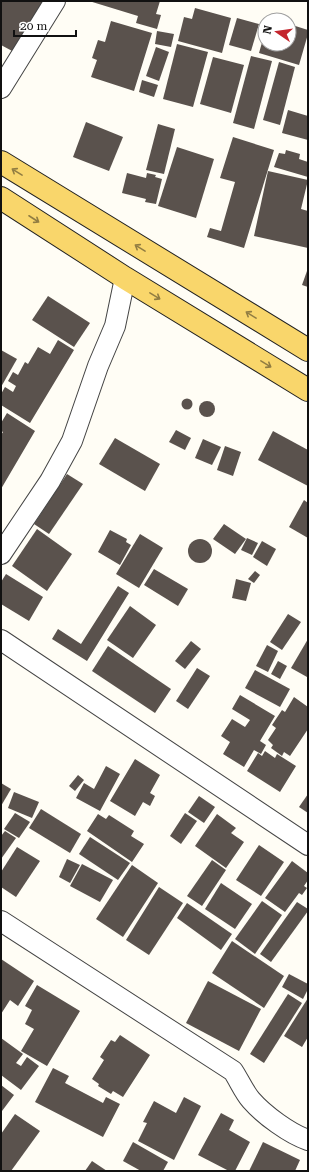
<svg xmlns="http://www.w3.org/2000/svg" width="309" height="1172" font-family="'Roboto Serif',serif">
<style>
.building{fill:#5a524d}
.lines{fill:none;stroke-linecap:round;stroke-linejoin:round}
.minor-casing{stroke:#444;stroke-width:22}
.major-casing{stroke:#222;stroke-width:24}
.minor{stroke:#fff;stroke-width:20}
.major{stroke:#f9d66b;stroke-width:22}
.oneway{stroke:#917d42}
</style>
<rect width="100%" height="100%" fill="#fffdf5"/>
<!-- building -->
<g class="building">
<polygon points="1,1 43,1 14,52 1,45"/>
<polygon points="89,1 160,1 156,14 161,15 157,29 136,23 138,16"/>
<polygon points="195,8 231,18 222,53 178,41 184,17 192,19"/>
<polygon points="237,18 259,24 251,51 229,45"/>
<polygon points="111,21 152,33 134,91 91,77 97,60 92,58 98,40 105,42"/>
<polygon points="289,24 308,30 308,34 299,65 259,53 265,32 265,44 289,44"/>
<polygon points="157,31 174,34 171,47 155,44"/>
<polygon points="177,44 208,52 193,107 163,99"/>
<polygon points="156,47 169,52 159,81 146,76"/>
<polygon points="251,56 272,61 254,129 233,123"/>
<polygon points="213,57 244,65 231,113 200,104"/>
<polygon points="279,62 295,67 280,125 263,120"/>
<polygon points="142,80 158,85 154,97 139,92"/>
<polygon points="288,110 308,116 308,140 282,133"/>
<polygon points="86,122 123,137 109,171 73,157"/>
<polygon points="158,124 175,129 164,174 146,170"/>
<polygon points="233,137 274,150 244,248 207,237 210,228 221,231 235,182 220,178"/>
<polygon points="177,147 214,159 196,218 158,206"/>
<polygon points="286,150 300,154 299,159 308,162 308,177 274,167 279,153 285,154"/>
<polygon points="268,171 308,180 301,209 308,211 308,248 254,236"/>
<polygon points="127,173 146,178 147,173 156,175 155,177 162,179 156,204 145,202 146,199 122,193"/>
<polygon points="307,271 308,272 308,287 302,285"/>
<polygon points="48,296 90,323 74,347 32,320"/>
<polygon points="58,340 74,350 30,423 1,405 1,394 5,387 13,392 16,386 8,381 13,372 18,375 25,362 28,364 38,347 50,354"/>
<polygon points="1,350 17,359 1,387"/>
<circle cx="187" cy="404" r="5.5"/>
<circle cx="207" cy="409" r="8"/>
<polygon points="7,413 35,431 1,489 1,435 3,432 1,431 1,423"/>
<polygon points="176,430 191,438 185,450 169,442"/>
<polygon points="273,431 308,450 308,486 258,460"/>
<polygon points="115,438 160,464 145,491 99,464"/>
<polygon points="203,439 221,447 212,465 195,458"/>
<polygon points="225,446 241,452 233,476 217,470"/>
<polygon points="67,474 83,484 49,534 34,524"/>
<polygon points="304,500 308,503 308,538 289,527"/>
<polygon points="224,524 246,539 235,554 213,539"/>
<polygon points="37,529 72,554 47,591 12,566"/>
<polygon points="110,530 127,539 126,542 131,545 120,565 98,552"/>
<polygon points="140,534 163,548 139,588 116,574"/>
<polygon points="247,538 258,543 252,555 241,550"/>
<circle cx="200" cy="551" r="12"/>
<polygon points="262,541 276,549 267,566 253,557"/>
<polygon points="154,569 188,589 178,606 144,585"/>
<polygon points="255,571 260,575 254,583 248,579"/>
<polygon points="6,574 43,597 29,621 1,604 1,582"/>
<polygon points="236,579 251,583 246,601 232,598"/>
<polygon points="118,586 129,593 87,661 52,639 58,629 81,644"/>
<polygon points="130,606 156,625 133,658 107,640"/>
<polygon points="288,614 301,622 282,650 270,642"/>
<polygon points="308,639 308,675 307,677 291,668"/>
<polygon points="191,641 201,649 185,669 175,661"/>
<polygon points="267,645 278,651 268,672 256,666"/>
<polygon points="108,646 171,689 155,713 92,671"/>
<polygon points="278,661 287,666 280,679 271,674"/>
<polygon points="197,668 210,676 188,709 176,701"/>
<polygon points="255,670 290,689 280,707 245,688"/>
<polygon points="240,695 275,716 260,741 266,745 261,754 254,750 244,767 223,754 230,742 221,736 232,719 245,727 250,720 232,709"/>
<polygon points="294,697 308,707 308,729 290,756 284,752 282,756 271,748 273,745 268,740 276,728 272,725 282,710 285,712"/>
<polygon points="265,751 275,758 277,754 296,766 280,792 247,771 258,753 262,756"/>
<polygon points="135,759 160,775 150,793 155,796 150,806 143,802 135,816 110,801"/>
<polygon points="106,766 120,774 100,811 76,798 84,783 94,789"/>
<polygon points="78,775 84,780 75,791 69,786"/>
<polygon points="1,783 11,789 1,806"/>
<polygon points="14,792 39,802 32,818 8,808"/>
<polygon points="308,794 308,813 299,807"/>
<polygon points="199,796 215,807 204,823 188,812"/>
<polygon points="41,809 81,834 70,853 29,828"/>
<polygon points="15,813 30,822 19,838 4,829"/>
<polygon points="185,813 197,821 181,844 170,836"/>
<polygon points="98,814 106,819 109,815 134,831 131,836 144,844 132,862 87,831"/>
<polygon points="217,814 236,828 231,833 244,842 226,868 195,846"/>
<polygon points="5,831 16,838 1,859 1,836"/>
<polygon points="90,837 130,863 118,880 79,854"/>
<polygon points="259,845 284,862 261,896 236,880"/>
<polygon points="17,847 40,861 16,897 1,887 1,872"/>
<polygon points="67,859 80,865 70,883 59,877"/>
<polygon points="212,860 226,870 202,906 187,896"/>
<polygon points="292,861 308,873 308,880 304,886 307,888 302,895 299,893 285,912 265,898"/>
<polygon points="82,864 113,880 100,902 70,886"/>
<polygon points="132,865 158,883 123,937 96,919"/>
<polygon points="221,883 252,904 235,929 205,909"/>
<polygon points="159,887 183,903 149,955 126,940"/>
<polygon points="262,901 282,915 255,954 235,939"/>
<polygon points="297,902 308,909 308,911 271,962 260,954"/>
<polygon points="187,903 232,934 221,950 177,918"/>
<polygon points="232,941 284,976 264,1008 212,973"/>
<polygon points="1,959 34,981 18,1006 10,1000 1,1014"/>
<polygon points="289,974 308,984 308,989 303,999 282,987"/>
<polygon points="208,981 261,1009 239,1051 186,1023"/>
<polygon points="37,985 80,1011 47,1066 21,1051 34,1029 25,1024 32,1010 25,1006"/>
<polygon points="288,994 302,1003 264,1063 250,1054"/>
<polygon points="308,998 308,1037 302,1047 284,1036"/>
<polygon points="120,1035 150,1055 123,1097 113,1091 111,1094 98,1086 99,1084 92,1079 104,1060 100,1057 111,1040 115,1042"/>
<polygon points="1,1038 23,1054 16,1063 21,1066 27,1057 39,1066 21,1090 1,1075"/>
<polygon points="53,1068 69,1076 65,1083 103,1103 106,1097 120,1104 103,1137 35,1102"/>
<polygon points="1,1085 14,1095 2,1111 1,1110"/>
<polygon points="184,1097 201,1106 174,1160 138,1141 147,1123 143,1122 154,1101 176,1113"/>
<polygon points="221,1113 234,1120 229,1130 250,1142 235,1171 229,1171 198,1155"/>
<polygon points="15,1114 40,1131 11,1171 1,1171 1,1134"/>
<polygon points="133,1142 168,1162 163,1171 141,1171 123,1161"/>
<polygon points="263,1142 300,1160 295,1171 249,1171"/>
<polygon points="92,1161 107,1171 85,1171"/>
</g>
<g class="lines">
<defs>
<g id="minor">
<polyline points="1,88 55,1"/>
<polyline points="1,554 50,481 72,441 98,366 115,326 125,278"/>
<polyline points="1,640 308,845"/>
<path d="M1,921l232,150c6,9 11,21 18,29 13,15 39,34 57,40"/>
</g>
<g id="major">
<polyline points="1,162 308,350"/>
<polyline points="1,198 125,278 308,390"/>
</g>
</defs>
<!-- minor casing -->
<use href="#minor" class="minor-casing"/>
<!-- major casing -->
<use href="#major" class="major-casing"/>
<!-- minor -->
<use href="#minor" class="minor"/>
<!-- major -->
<use href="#major" class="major"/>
</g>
<!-- one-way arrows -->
<defs><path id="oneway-shaft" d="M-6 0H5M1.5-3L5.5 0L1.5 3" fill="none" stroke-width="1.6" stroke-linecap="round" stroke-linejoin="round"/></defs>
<g class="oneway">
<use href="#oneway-shaft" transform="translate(17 172) rotate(-148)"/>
<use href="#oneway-shaft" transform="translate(34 219) rotate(33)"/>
<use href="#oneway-shaft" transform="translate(140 248) rotate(-148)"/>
<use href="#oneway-shaft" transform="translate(155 296) rotate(31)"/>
<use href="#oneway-shaft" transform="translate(251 315) rotate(-148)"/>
<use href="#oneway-shaft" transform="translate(266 364) rotate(31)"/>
</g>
<!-- border -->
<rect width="309" height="1172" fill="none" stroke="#111111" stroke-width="4"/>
<!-- north arrow -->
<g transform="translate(277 32) rotate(283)"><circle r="19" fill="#ffffff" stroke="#a0a0a0"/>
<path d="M0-3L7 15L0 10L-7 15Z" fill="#c4262e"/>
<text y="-6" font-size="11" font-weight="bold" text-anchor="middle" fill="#111111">N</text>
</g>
<!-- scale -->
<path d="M14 30v6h62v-6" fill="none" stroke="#111111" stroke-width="2"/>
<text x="20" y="30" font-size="12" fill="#111111" stroke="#ffffff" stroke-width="3" paint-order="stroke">20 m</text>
</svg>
